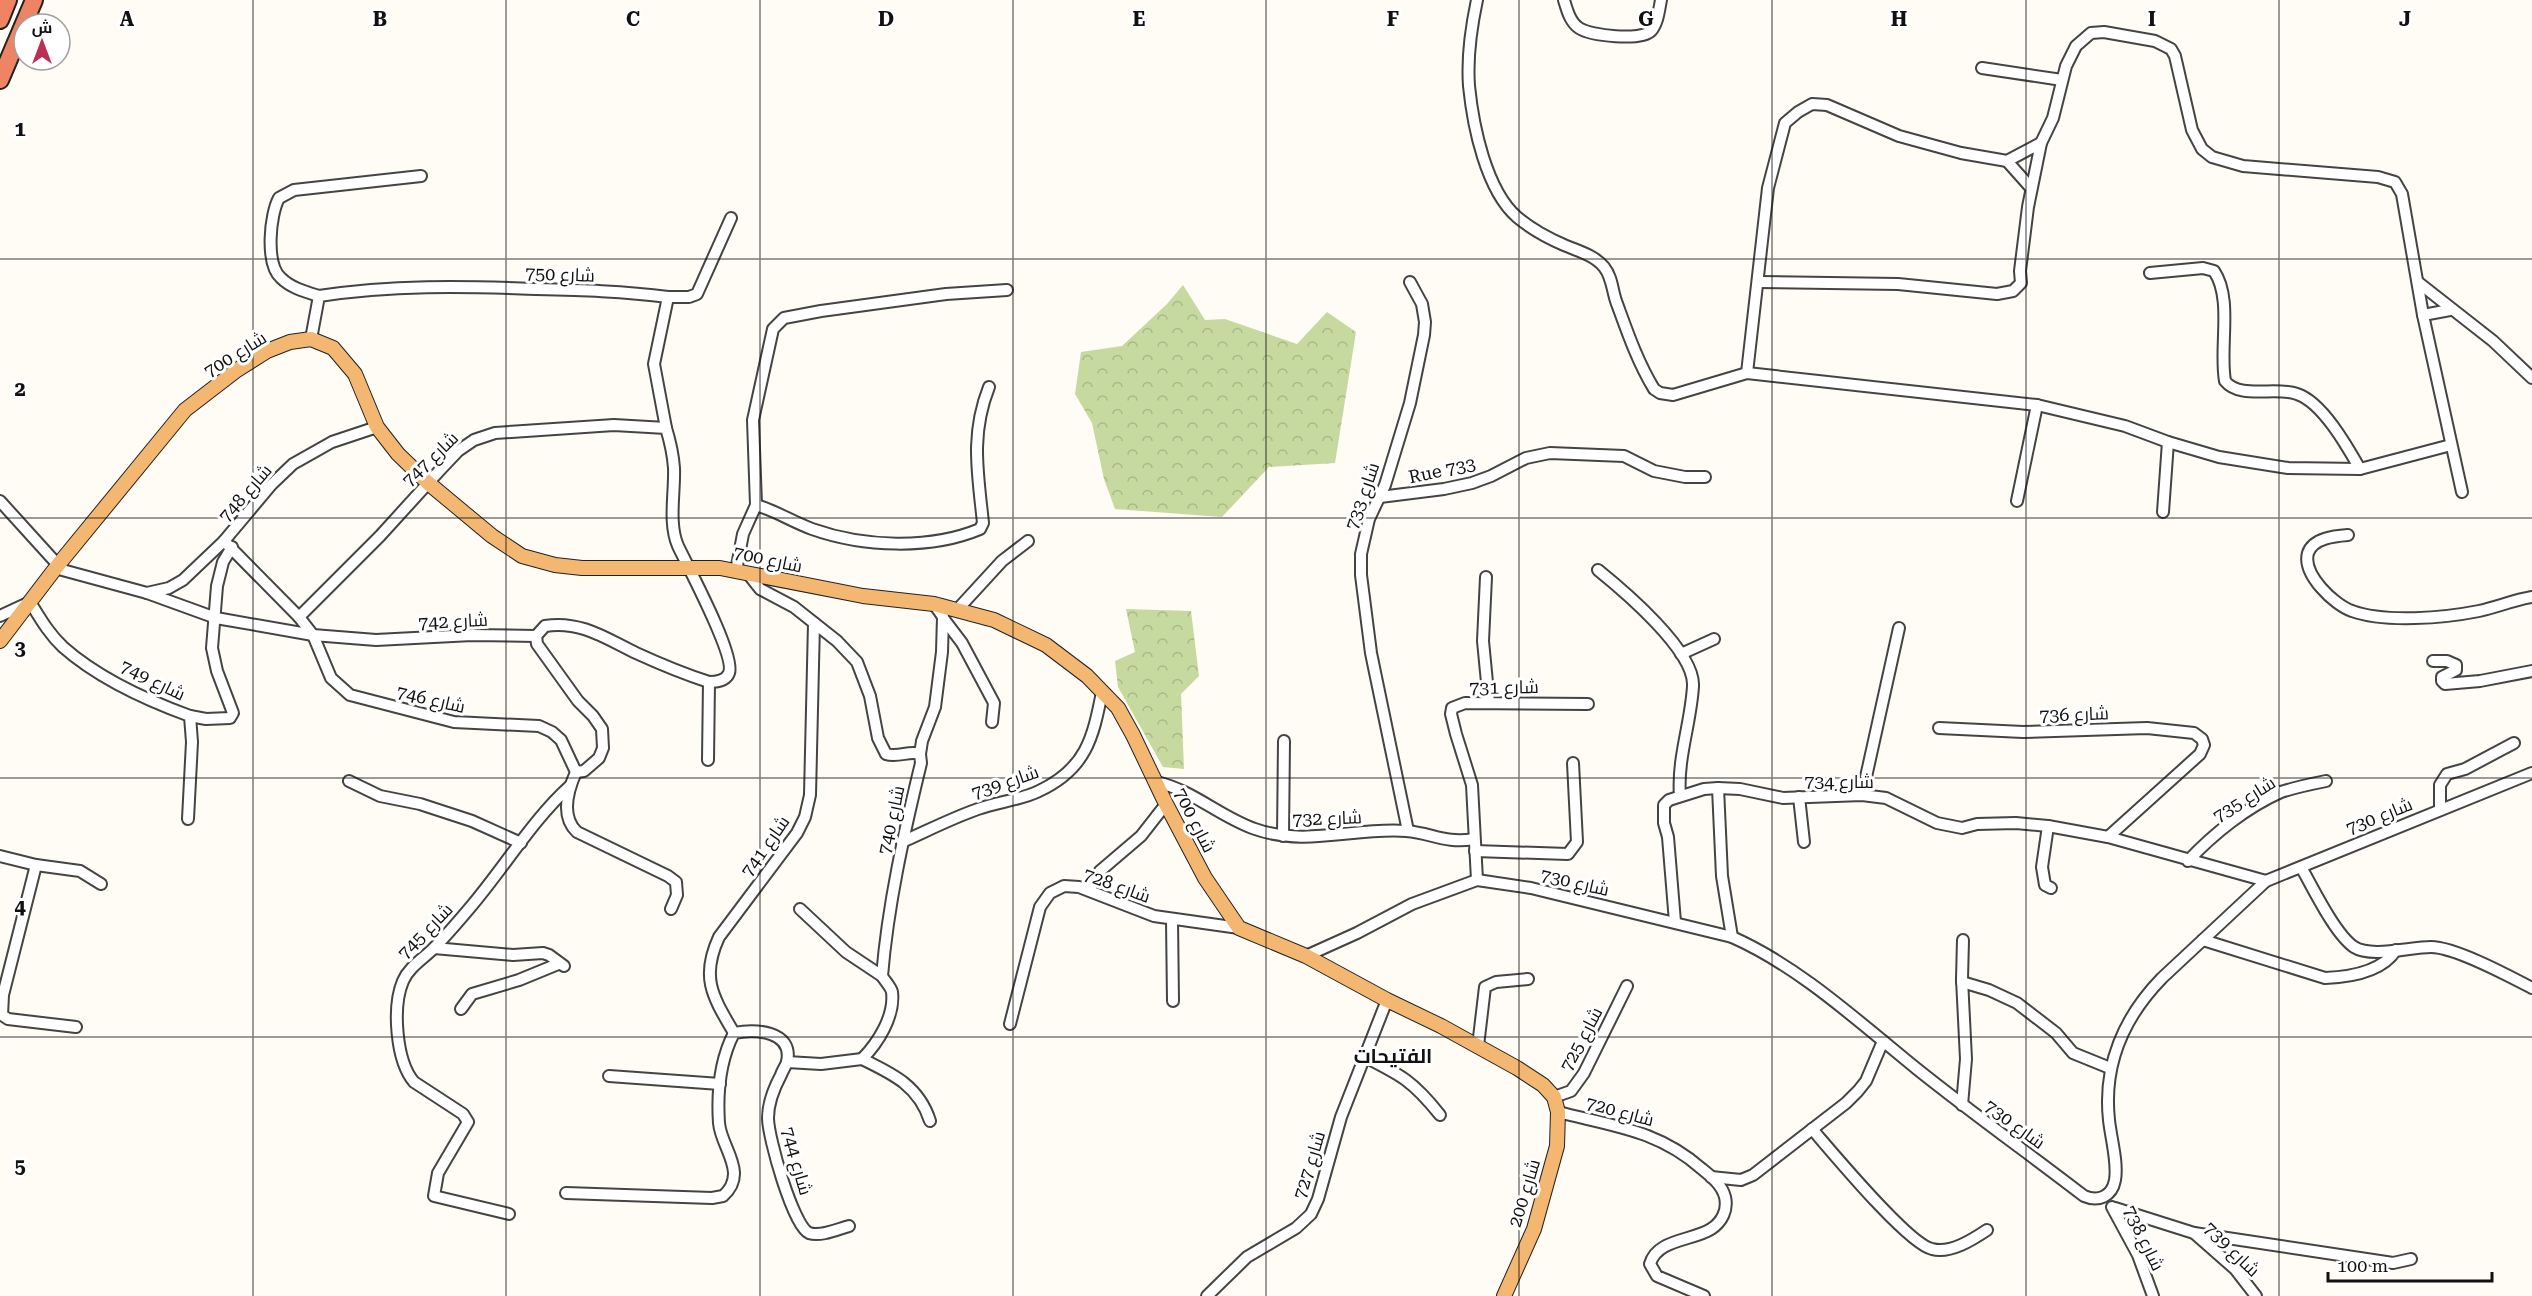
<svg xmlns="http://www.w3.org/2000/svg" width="2532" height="1296" font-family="'Roboto Serif',Cairo,serif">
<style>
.forest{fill:url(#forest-crowns)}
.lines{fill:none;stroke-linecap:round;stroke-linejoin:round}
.minor-casing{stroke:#444;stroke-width:14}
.major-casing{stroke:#222;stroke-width:16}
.highway-casing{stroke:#222;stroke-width:20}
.minor{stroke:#fff;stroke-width:10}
.major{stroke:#f3b771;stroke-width:14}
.highway{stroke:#ee8463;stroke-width:16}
.grid{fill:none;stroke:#111;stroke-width:1.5;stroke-opacity:0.55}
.labels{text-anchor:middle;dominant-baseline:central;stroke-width:6;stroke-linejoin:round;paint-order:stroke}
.street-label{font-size:18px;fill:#111;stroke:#fff}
.neighbourhood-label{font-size:20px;font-weight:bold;fill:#111;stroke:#fff}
.grid-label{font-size:20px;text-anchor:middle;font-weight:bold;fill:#111;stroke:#fff;stroke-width:6;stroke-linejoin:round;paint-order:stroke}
</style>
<defs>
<pattern id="forest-crowns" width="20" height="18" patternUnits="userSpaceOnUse" patternTransform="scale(1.5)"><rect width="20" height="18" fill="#c6d99f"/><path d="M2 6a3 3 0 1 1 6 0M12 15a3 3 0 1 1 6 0" fill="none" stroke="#a9b988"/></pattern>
</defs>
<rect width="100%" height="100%" fill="#fffbf5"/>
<!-- forest -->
<g class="forest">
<polygon points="1183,285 1205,320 1225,319 1297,344 1327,312 1356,332 1335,463 1269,467 1222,517 1115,509 1104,479 1092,423 1075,394 1081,352 1122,346 1167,304"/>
<polygon points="1126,609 1191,611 1199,676 1181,694 1184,769 1163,767 1118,687 1115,661 1135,652"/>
</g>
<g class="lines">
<defs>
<g id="minor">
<path d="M1477,0c-6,28 -10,58 -8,86 4,40 17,104 48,131 13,11 31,21 47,28 14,6 30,10 40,22 8,10 8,22 12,34 11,30 21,60 38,88l6,4 13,2 74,-22 290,32 88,21 43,16 51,15 69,11 72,1 91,-24"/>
<path d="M1564,0c3,10 6,22 15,28 12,8 62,13 72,3 7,-8 8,-21 10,-31"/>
<polyline points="1982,68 2062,80"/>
<polyline points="2007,161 2031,188"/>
<path d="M2150,273l53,-5 11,3c19,28 5,76 11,110 15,19 51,5 72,13 25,8 50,52 63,75"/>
<polyline points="1759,282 1898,284 1997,294 2013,291 2021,283 2020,271 2028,207 2041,143 2053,118 2066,66 2076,46 2091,33 2104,32 2155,41 2171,49 2175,56 2192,130 2202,149 2212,157 2243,166 2378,177 2395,182 2402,194 2423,315 2462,492"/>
<polyline points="2419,283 2493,341 2532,378"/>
<path d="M319,296c-13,-4 -28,-8 -38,-18 -16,-14 -11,-64 -2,-80l15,-8 127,-14"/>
<polyline points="668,297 689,297 697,294 731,218"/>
<polyline points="2423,315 2450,310"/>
<path d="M311,339l8,-43c73,-11 142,-10 216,-7 44,1 89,2 133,8l-14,67 12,64"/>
<polyline points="1747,373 1768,188 1785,123 1798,112 1812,104 1827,105 1899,136 1961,153 2007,161 2041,143"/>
<polyline points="1380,497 1444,489 1472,483 1491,476 1526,458 1550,453 1624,456 1654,471 1685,477 1705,477"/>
<polyline points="0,501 58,565"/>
<polyline points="2017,501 2037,405"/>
<path d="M756,505c20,6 37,17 56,24 51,18 118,21 168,0l3,-6c-5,-49 -13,-88 6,-136"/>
<polyline points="2163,512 2168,442"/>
<path d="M2348,535c-13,1 -35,3 -40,18 -6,21 26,52 44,58 33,12 92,7 127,0 18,-4 35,-11 53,-14"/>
<path d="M55,568l92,25 69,25 97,17 63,5 96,-5 64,1 9,-10c35,-6 62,13 91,27 24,11 48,21 73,29 8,0 17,-1 20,-9 7,-17 -41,-106 -51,-127 -10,-23 -3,-53 -4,-78 -1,-14 -4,-27 -8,-40l-52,-3 -119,8 -21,7 -16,11 -18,19 -60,66 -81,81 -75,-76"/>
<path d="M1598,570c26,21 97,81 95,116 -2,37 -16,72 -13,110"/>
<polyline points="736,571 743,534 756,505 753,420 773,329 784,318 821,311 946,294 1007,290"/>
<path d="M749,575l11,14 34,18 43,34 20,21 13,34 8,42 8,16c12,4 24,-4 34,0l1,9c-17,70 -33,141 -39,213 3,5 9,11 10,16 3,24 -14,51 -30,67 31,15 57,27 68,62"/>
<polyline points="1486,577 1483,641 1489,703"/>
<polyline points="147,593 169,588 183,580 224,541 271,485 293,464 332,442 377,427"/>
<polyline points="957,610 1002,561 1028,541"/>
<path d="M0,616l30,-14c10,16 19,32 33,45 35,31 83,53 127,69l2,26 -4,77"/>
<path d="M299,617l14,18 18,43 19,17 104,27 85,4 13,6 9,8 15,32c-8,18 -16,44 1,60l91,44 8,6 1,13 -6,14"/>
<polyline points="943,618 962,643 994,703 992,722"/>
<polyline points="536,636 537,644 578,701 593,716 602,729 603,748 599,758 584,771 576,772"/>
<polyline points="1681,654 1714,639"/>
<polyline points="2433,661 2447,661 2456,665 2456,670 2442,677 2442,681 2445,684 2480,681 2532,671"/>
<polyline points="190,716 206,719 230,718 233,713 217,671 212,648 217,586 223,562 232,547"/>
<polyline points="1939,728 2023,732 2147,728 2194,733 2202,739 2204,745 2200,754 2108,837"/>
<polyline points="920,754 922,741 935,707 942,652 943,617 934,604"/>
<polyline points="708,760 709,682"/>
<polyline points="349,781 380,796 420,804 472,821 521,843"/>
<path d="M1156,782c37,8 64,35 99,47 51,18 100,-2 151,2 26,2 39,13 68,8"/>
<polyline points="1718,788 1722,876 1732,937"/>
<polyline points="1862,795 1899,628"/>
<polyline points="1799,797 1804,842"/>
<polyline points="2440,810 2440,785 2447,774 2465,769 2514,743"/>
<polyline points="2048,826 2042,867 2045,885 2051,888"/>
<polyline points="1408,831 1371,653 1361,575 1361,554 1369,519 1385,485 1410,403 1424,335 1425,322 1422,304 1410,282"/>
<polyline points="1283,836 1284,741"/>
<path d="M902,842c25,-11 50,-24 76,-33 19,-7 43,-9 61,-18 47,-22 54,-53 63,-99"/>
<polyline points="1475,851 1568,854 1577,842 1573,763"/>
<polyline points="0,856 36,865 80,871 101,884"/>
<path d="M2188,861c25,-27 59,-54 93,-69 15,-5 30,-8 45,-11"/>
<polyline points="36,865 3,995 2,1015 8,1019 76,1027"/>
<path d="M2301,867c12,21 34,67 53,80 17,11 56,0 77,0 24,0 78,29 101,41"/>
<polyline points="1477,880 1472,785 1456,734 1451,714 1452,708 1465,703 1588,704"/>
<polyline points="1089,890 1100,871 1141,836 1166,804"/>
<polyline points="800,909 846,952 882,976"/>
<polyline points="1172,920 1173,1001"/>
<polyline points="1675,922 1668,837 1664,823 1664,805 1669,800 1704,789 1718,788 1740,789 1783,798 1862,795 1886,798 1937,823 1962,828 1977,824 2016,823 2048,826 2108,837 2266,881"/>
<path d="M2203,940l122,38c25,-1 57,-6 71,-28"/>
<polyline points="434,948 513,955 543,953 549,955 564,966"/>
<path d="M1306,956l51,-23 55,-29 65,-24 54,8 201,49c68,30 128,86 185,132 55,44 111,84 167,127 14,6 28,1 31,-16 3,-18 -4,-41 -6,-60 -6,-55 15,-103 53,-142l104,-97 266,-108"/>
<polyline points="1962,982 1989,990 2017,1003 2056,1033 2073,1053 2110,1068"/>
<polyline points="461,1009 472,994 519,980 558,964"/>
<polyline points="1010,1024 1040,907 1050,893 1064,886 1079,887 1154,916 1239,928"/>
<path d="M734,1033c-21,-36 -34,-55 -15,-96l78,-104 8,-16 5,-22 4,-172"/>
<polyline points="1478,1046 1485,987 1496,982 1528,979"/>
<path d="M1363,1056c38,19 50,25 77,59"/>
<polyline points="787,1062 821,1064 862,1059"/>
<polyline points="609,1076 720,1084"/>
<polyline points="1554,1097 1571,1091 1584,1073 1627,986"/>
<polyline points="1962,1105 1966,1059 1962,979 1963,940"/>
<path d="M1558,1112c55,14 100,18 144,57 10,8 20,16 23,28 3,13 -3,25 -14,32 -19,12 -54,10 -61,35l7,12 47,20"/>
<path d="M1812,1129c20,23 96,115 120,120 18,5 40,-9 55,-19"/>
<polyline points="1711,1177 1741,1180 1753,1175 1846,1103 1858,1091 1866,1081 1883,1041"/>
<path d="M566,1193l146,5 11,-2c26,-23 -2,-48 -4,-73 -2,-30 1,-63 15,-90 20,-4 60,-3 53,29 -1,4 -5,9 -6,13 -7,13 -13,28 -13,43 0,19 25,108 41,115 12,4 29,-4 40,-7"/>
<polyline points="2112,1207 2138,1255 2153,1296"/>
<polyline points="2115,1208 2194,1233 2235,1269 2256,1296"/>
<path d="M509,1214l-75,-18 4,-23 30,-51 -5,-8 -49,-32c-18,-21 -22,-75 -11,-101 6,-14 20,-22 31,-33 12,-12 23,-25 34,-38 34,-39 64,-90 102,-124"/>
<polyline points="2194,1233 2393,1263 2411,1259"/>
<polyline points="1207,1296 1247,1257 1296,1228 1311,1214 1318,1199 1341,1117 1387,1000"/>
</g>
<polyline id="major" points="0,641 58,565 185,410 237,370 267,351 290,342 311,339 333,348 355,374 377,427 398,454 427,482 492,536 522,556 555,565 582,568 720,568 863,596 934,604 994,620 1046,645 1087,676 1118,708 1133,735 1166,804 1205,878 1239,928 1306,956 1387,1000 1441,1026 1517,1068 1543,1085 1554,1097 1558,1112 1557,1146 1534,1229 1504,1296"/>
<g id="highway">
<polyline points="0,20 8,0"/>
<polyline points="0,80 34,0"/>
</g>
</defs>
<!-- minor casing -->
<use href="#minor" class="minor-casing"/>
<!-- major casing -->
<use href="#major" class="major-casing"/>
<!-- highway casing -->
<use href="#highway" class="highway-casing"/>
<!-- minor -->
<use href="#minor" class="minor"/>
<!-- major -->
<use href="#major" class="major"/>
<!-- highway -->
<use href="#highway" class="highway"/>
</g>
<!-- grid -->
<path class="grid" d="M253,0v1296M506,0v1296M760,0v1296M1013,0v1296M1266,0v1296M1519,0v1296M1772,0v1296M2026,0v1296M2279,0v1296M0,259h2532M0,518h2532M0,778h2532M0,1037h2532"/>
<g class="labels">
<!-- street labels -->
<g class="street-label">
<text transform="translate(560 274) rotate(2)">شارع 750</text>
<text transform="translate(235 354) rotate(-32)">شارع 700</text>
<text transform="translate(430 459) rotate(-44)">شارع 747</text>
<text transform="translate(1442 470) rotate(-12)">Rue 733</text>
<text transform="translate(245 493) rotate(-49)">شارع 748</text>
<text transform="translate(1362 496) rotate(-71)">شارع 733</text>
<text transform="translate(768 559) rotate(12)">شارع 700</text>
<text transform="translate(453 621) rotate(-3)">شارع 742</text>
<text transform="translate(153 680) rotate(26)">شارع 749</text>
<text transform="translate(1504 687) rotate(-1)">شارع 731</text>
<text transform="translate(431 699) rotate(13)">شارع 746</text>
<text transform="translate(2074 714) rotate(-2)">شارع 736</text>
<text x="1839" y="781">شارع 734</text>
<text transform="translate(1005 782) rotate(-19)">شارع 739</text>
<text transform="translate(2244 799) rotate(-32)">شارع 735</text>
<text transform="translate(2379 816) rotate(-22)">شارع 730</text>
<text transform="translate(1327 818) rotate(-2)">شارع 732</text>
<text transform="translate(891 820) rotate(-78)">شارع 740</text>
<text transform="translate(1195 820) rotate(63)">شارع 700</text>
<text transform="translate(765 846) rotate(-55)">شارع 741</text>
<text transform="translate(1575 882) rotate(13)">شارع 730</text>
<text transform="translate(1117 885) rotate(20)">شارع 728</text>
<text transform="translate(425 931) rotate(-46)">شارع 745</text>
<text transform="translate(1581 1039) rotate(-62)">شارع 725</text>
<text transform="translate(1620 1111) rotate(15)">شارع 720</text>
<text transform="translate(2015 1124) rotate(36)">شارع 730</text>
<text transform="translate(797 1161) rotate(74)">شارع 744</text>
<text transform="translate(1309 1165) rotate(-73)">شارع 727</text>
<text transform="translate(1524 1193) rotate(-73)">شارع 200</text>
<text transform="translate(2144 1238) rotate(64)">شارع 738</text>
<text transform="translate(2232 1249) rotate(44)">شارع 739</text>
</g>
<!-- neighbourhood labels -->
<g class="neighbourhood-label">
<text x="1393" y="1056">الفتيحات</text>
</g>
</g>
<g class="grid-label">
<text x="127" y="26">A</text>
<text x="380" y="26">B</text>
<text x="633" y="26">C</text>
<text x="886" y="26">D</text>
<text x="1139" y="26">E</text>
<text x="1393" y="26">F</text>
<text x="1646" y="26">G</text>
<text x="1899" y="26">H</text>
<text x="2152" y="26">I</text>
<text x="2405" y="26">J</text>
<text x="20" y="136">1</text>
<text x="20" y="396">2</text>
<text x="20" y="655">3</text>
<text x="20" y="914">4</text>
<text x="20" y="1173">5</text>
</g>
<!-- north arrow -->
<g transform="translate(42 42)"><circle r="28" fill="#ffffff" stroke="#a0a0a0" stroke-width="1.5"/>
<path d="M0-4.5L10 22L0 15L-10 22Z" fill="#bd2d54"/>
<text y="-9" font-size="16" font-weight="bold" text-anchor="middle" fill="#111111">ش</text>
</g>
<!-- scale -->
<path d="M2328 1272v9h164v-9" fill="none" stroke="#111111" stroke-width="3"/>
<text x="2337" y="1272" font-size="18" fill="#111111" stroke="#ffffff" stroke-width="4.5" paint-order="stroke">100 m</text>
</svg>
